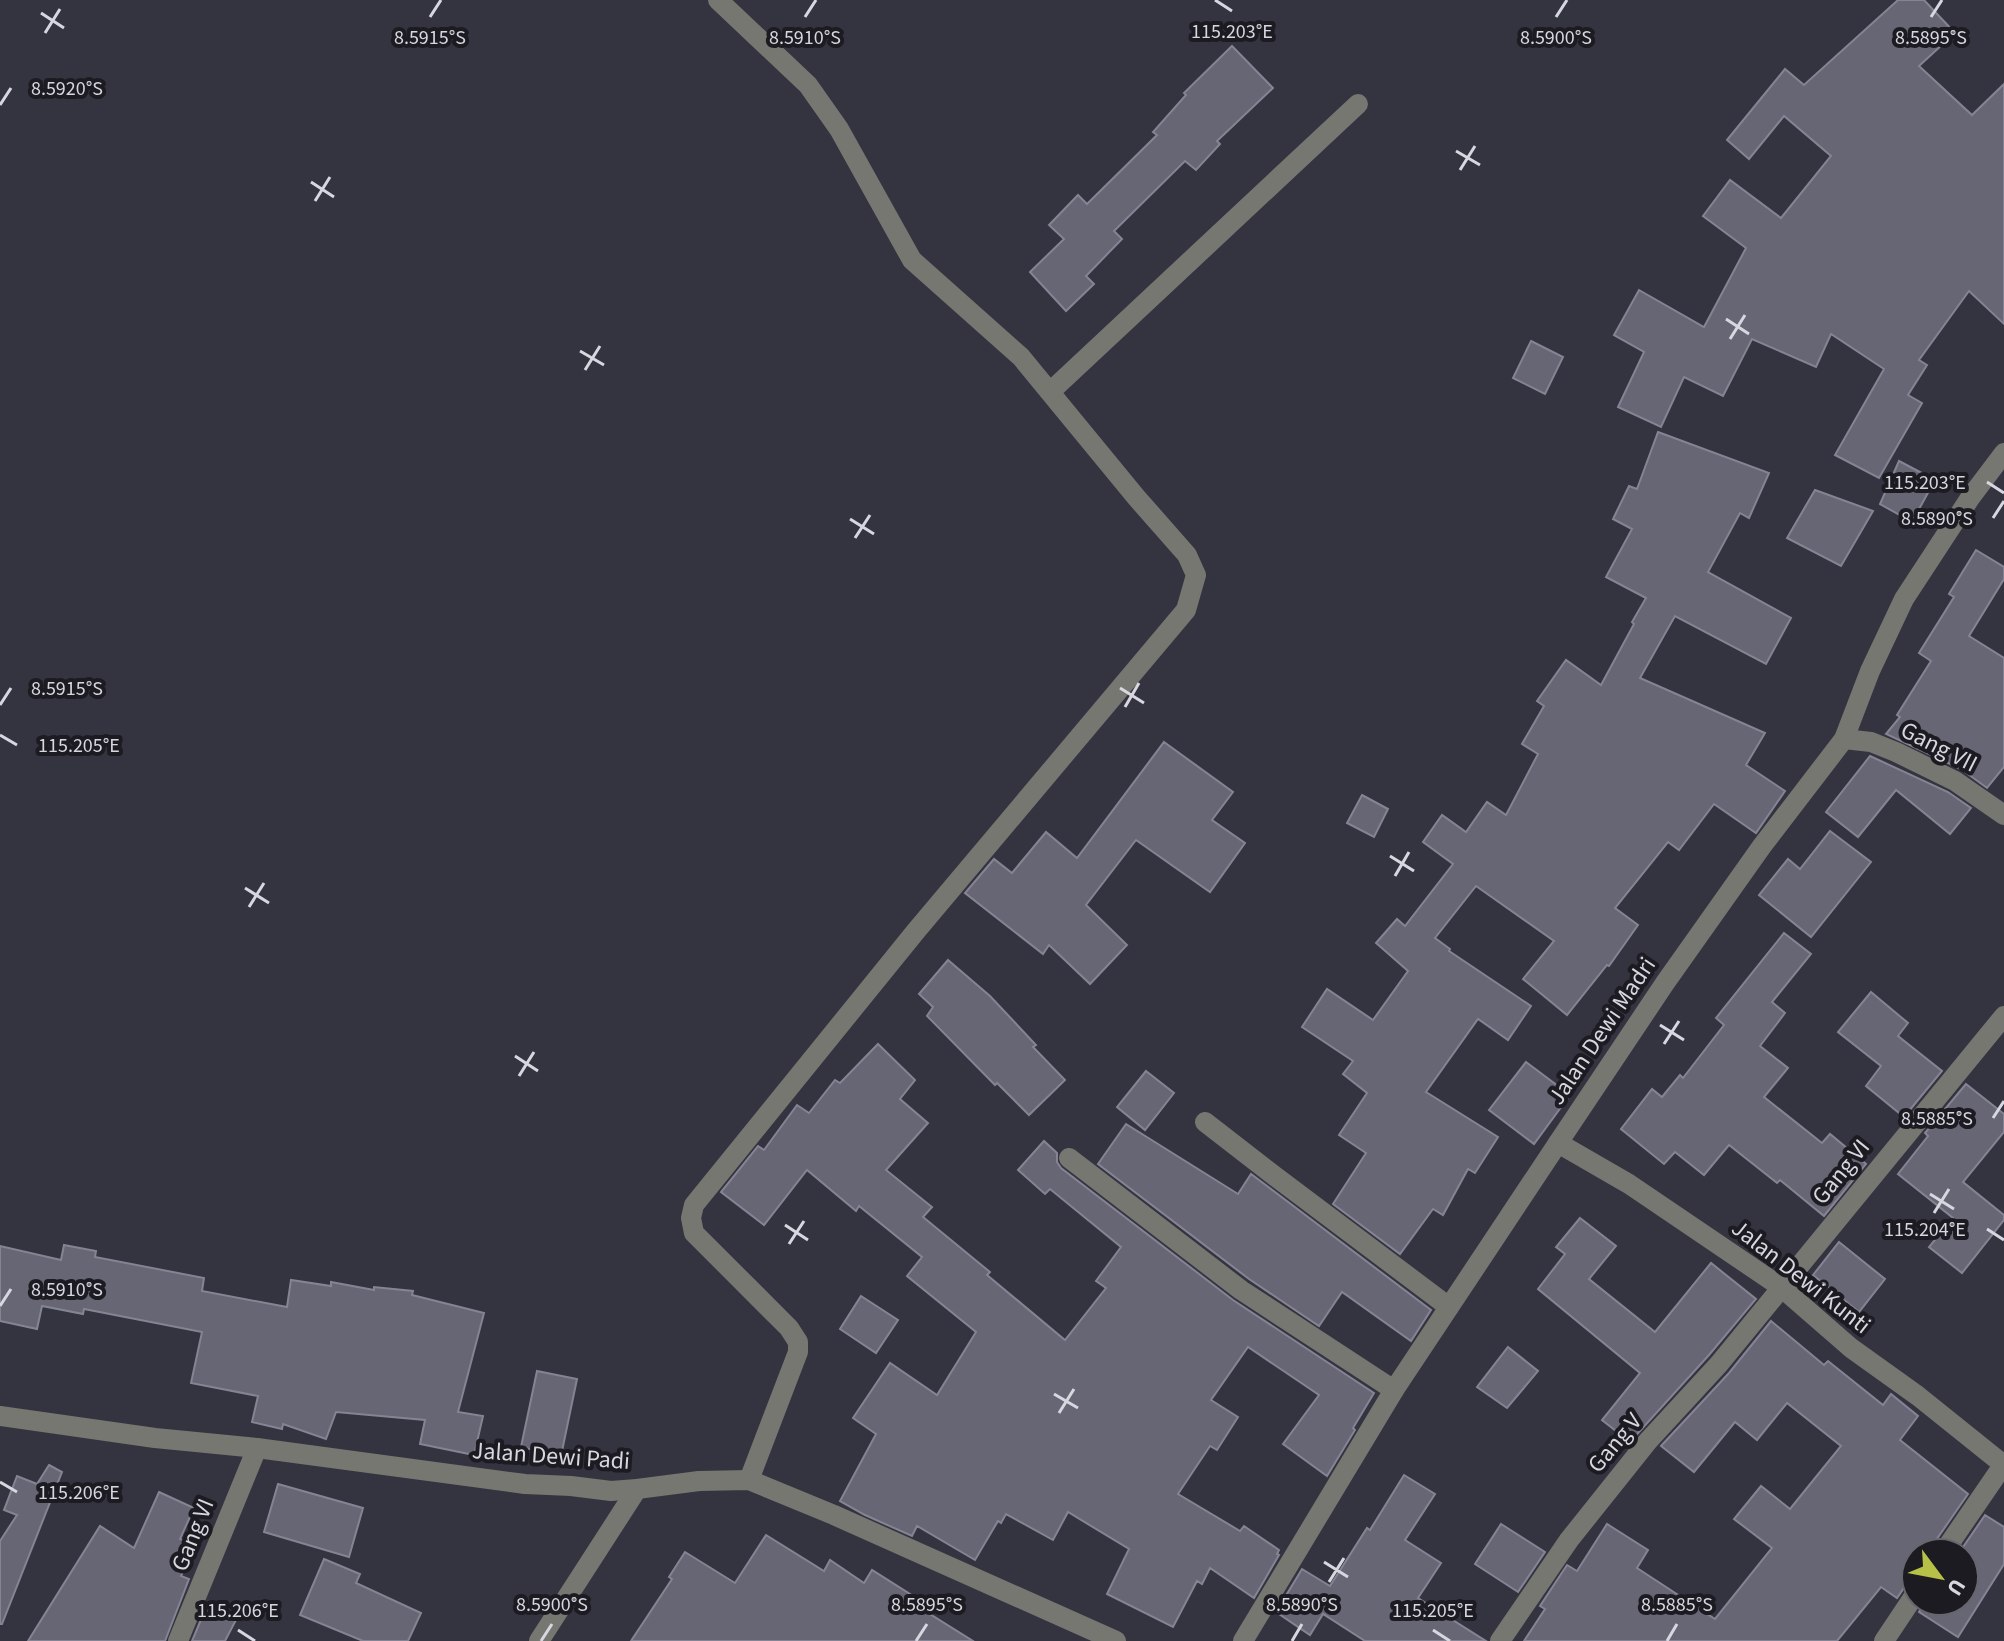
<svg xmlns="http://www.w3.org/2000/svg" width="2004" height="1641" font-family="'Source Sans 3',sans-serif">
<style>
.building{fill:#666675;stroke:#858494;stroke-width:2}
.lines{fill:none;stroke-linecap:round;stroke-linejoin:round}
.minor{stroke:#767770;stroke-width:20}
.ticks{fill:none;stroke:#d7d7e0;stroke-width:3}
.labels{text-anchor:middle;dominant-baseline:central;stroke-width:8;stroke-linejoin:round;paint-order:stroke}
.street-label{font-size:24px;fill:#d7d7e0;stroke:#1c1b22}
.ticks-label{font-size:20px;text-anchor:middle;fill:#d7d7e0;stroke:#1c1b22;stroke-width:8;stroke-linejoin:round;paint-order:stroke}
</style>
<rect width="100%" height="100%" fill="#343340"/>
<!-- building -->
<g class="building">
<polygon points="1898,0 1924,0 1955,33 1919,66 1972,115 2004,84 2004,324 1969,291 1919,360 1927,365 1908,395 1922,403 1879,478 1835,455 1884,369 1831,334 1816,367 1752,339 1723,396 1684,377 1661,427 1618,407 1644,352 1614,335 1639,290 1704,327 1746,248 1703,216 1730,180 1781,218 1831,156 1784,116 1749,159 1727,140 1785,69 1804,85"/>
<polygon points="1232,46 1273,88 1217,141 1220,144 1196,170 1185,161 1114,231 1122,239 1086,276 1094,284 1066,311 1030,272 1064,239 1049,225 1078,195 1087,204 1157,135 1153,132 1186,95 1184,93"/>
<polygon points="1531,341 1563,357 1545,394 1513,378"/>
<polygon points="1658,432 1769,473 1749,518 1740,513 1708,572 1791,618 1766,664 1675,616 1640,678 1765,733 1746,765 1785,791 1756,833 1714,804 1679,850 1668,842 1615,908 1638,925 1609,966 1607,965 1567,1015 1523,979 1554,941 1476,886 1435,938 1450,949 1449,951 1531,1006 1508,1040 1478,1019 1426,1092 1498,1137 1475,1173 1468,1169 1443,1215 1433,1209 1400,1254 1333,1204 1366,1153 1339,1135 1367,1093 1343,1074 1353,1061 1302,1027 1327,989 1373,1020 1408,971 1376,943 1397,919 1405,926 1453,864 1423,842 1442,815 1466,832 1487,802 1506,815 1538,754 1522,744 1544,706 1537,701 1566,660 1601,685 1634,624 1632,622 1646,598 1606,577 1632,529 1613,519 1629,486 1637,489"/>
<polygon points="1899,461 1935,480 1912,522 1880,504"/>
<polygon points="1815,490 1873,511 1841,566 1787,538"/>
<polygon points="1976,550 2004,567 2004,579 1969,636 2004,658 2004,767 1987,788 1961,769 1886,734 1900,717 1897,715 1931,661 1919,653 1954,597 1949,594"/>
<polygon points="1164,742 1233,792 1212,820 1245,843 1210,892 1136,840 1086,905 1127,945 1090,984 1049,945 1043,954 965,893 994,859 1012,873 1046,832 1077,858"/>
<polygon points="1870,756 1948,792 1971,808 1950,834 1896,790 1858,837 1826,812"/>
<polygon points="1362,795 1388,809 1374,837 1347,823"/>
<polygon points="1830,831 1871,862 1811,937 1759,895 1788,859 1800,869"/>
<polygon points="1784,933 1811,954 1772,1002 1785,1013 1760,1046 1788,1068 1764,1097 1822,1143 1830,1134 1866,1164 1824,1216 1780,1180 1777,1183 1729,1145 1704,1175 1675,1152 1664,1164 1621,1129 1652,1089 1662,1097 1680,1075 1683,1078 1724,1025 1716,1018"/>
<polygon points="948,960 990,996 1036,1045 1033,1047 1065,1080 1029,1115 997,1083 995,1085 927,1016 933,1007 919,994"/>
<polygon points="1871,992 1908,1023 1898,1036 1942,1071 1904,1117 1866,1086 1881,1066 1838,1032"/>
<polygon points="878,1044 915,1080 900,1099 928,1123 886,1170 932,1207 923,1217 990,1272 987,1275 1065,1340 1106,1288 1096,1281 1121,1247 1050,1189 1045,1194 1018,1170 1044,1141 1057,1153 1057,1162 1061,1168 1233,1300 1374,1393 1353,1428 1355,1430 1327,1476 1283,1444 1319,1395 1248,1347 1211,1400 1238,1417 1217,1450 1210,1446 1178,1494 1240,1531 1244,1526 1279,1550 1277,1554 1279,1555 1254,1598 1210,1568 1202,1584 1197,1581 1173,1627 1107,1594 1129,1549 1068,1512 1053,1540 1006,1514 1001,1523 998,1521 975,1560 917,1526 912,1536 865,1515 840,1501 876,1434 853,1418 890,1363 937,1395 976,1332 907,1276 922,1257 859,1206 856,1211 807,1170 764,1225 721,1192 758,1146 764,1150 797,1105 809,1113 835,1080 840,1083"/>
<polygon points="1526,1062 1570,1095 1534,1144 1489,1110"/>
<polygon points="1146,1071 1174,1093 1145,1130 1117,1107"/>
<polygon points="1966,1084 2004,1114 2004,1132 1963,1182 2004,1215 2004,1220 1962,1273 1929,1247 1953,1218 1898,1174 1928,1136 1925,1133"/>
<polygon points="1126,1124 1238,1194 1251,1174 1431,1310 1411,1341 1342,1292 1319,1326 1249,1279 1098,1164"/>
<polygon points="1580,1218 1616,1246 1589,1279 1655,1332 1711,1263 1756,1299 1709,1355 1630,1442 1602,1420 1640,1373 1538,1289 1565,1254 1556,1247"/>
<polygon points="1839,1242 1885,1279 1859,1312 1813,1275"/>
<polygon points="64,1245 96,1251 95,1257 204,1278 202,1291 287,1307 291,1280 331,1286 331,1282 374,1290 374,1287 413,1291 412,1295 484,1313 458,1412 483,1416 474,1455 420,1444 425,1420 336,1412 326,1439 283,1424 282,1429 252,1422 258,1396 191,1383 202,1332 84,1309 83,1314 42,1306 37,1329 0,1321 0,1246 61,1260"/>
<polygon points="861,1296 898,1320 876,1353 840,1329"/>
<polygon points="1771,1321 1824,1365 1828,1361 1883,1405 1891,1394 1918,1416 1900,1440 1968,1494 1932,1546 1930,1553 1916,1553 1916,1580 1906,1585 1897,1598 1881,1587 1837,1641 1524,1641 1545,1609 1540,1606 1567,1565 1577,1571 1607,1524 1648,1550 1637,1568 1715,1619 1772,1548 1734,1519 1761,1486 1790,1509 1841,1446 1787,1403 1757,1440 1735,1422 1694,1472 1661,1446 1729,1373"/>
<polygon points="1508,1347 1538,1371 1507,1408 1477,1387"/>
<polygon points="537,1371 577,1379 561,1456 521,1447"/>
<polygon points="49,1465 62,1472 2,1624 0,1624 0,1541 17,1515 4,1510 17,1476 37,1484"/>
<polygon points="1404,1475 1435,1494 1405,1540 1441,1563 1418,1598 1486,1641 1365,1641 1323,1614 1310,1635 1276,1612 1302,1569 1330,1586 1367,1528 1370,1530"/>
<polygon points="278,1484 363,1508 349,1557 264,1532"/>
<polygon points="159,1492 194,1508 180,1539 195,1546 181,1576 189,1579 165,1641 28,1641 100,1526 134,1548"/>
<polygon points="1985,1515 2004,1527 2004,1564 1958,1637 1919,1612 1926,1601 1964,1601 1964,1553 1959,1553"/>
<polygon points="1501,1524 1545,1552 1518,1592 1475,1564"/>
<polygon points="766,1535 824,1571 830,1560 864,1583 872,1570 910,1594 906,1599 973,1641 631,1641 672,1579 669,1577 685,1552 735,1583"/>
<polygon points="324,1559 360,1574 356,1583 421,1613 408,1641 363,1641 300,1615"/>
<polygon points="208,1603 237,1618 225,1641 192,1641"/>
</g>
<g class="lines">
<!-- minor -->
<g class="minor">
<polyline points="718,0 808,85 839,129 912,260 1021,357 1136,497 1187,555 1196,575 1186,610 916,931 694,1205 691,1218 694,1233 789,1328 798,1342 798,1352 749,1480"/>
<polyline points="1050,392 1358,104"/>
<polyline points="1844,739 1871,742 1896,752 1955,781 2004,815"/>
<polyline points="1205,1122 1276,1177 1449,1307"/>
<polyline points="1558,1143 1629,1184 1781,1287 1851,1348 1918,1396 2004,1465"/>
<polyline points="1069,1158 1241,1290 1394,1390"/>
<polyline points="0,1416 155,1438 257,1448 525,1484 571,1486 611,1491 637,1489 699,1481 749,1480 834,1515 1116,1641"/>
<polyline points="1943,1553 2004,1464"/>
<polyline points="178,1641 257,1448"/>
<polyline points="539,1641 637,1489"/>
<polyline points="1243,1641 1394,1390 1558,1143 1665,983 1762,846 1844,739 1870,671 1904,599 1970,498 2004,453"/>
<polyline points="1500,1641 1569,1540 1648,1441 1719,1364 2004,1016"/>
<polyline points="1884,1641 1916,1593"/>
</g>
</g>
<!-- ticks -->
<path class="ticks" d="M1215,0l17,11M41,13l23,15M430,17l11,-17M805,17l11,-17M1556,17l11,-17M1931,17l11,-17M45,33l15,-24M0,105l11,-17M1456,151l24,14M1460,170l15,-24M311,182l23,15M315,201l15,-24M1726,319l23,15M1730,339l15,-24M580,351l24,14M585,370l15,-24M1987,482l17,11M1993,518l11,-17M850,519l24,15M855,538l15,-23M1120,688l24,15M0,705l11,-17M1125,707l14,-24M0,735l17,10M1390,856l24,15M1395,876l14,-24M245,888l24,15M249,907l15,-24M1660,1025l24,15M1664,1044l15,-23M515,1056l23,15M519,1076l15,-24M1993,1118l11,-17M1930,1194l24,15M1934,1213l15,-24M785,1225l23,15M1987,1229l17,11M789,1244l15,-23M0,1306l11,-17M1054,1394l24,14M1059,1413l15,-24M0,1482l17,10M1324,1562l24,15M1329,1582l15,-24M238,1630l17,11M1433,1630l17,11M541,1641l11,-17M916,1641l11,-17M1292,1641l10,-17M1667,1641l10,-17"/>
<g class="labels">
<!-- street labels -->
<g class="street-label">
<text transform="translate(1939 747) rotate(27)">Gang VII</text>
<text transform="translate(1602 1031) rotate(-56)">Jalan Dewi Madri</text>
<text transform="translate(1841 1172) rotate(-51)">Gang VI</text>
<text transform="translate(1801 1277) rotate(38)">Jalan Dewi Kunti</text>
<text transform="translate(1615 1443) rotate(-50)">Gang V</text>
<text transform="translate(551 1456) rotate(4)">Jalan Dewi Padi</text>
<text transform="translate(193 1535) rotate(-68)">Gang VI</text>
</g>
</g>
<g class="ticks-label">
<text x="1232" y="38">115.203°E</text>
<text x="430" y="44">8.5915°S</text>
<text x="805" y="44">8.5910°S</text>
<text x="1556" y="44">8.5900°S</text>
<text x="1931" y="44">8.5895°S</text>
<text x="67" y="95">8.5920°S</text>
<text x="1925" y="489">115.203°E</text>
<text x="1937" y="525">8.5890°S</text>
<text x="67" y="695">8.5915°S</text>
<text x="79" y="752">115.205°E</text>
<text x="1937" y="1125">8.5885°S</text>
<text x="1925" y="1236">115.204°E</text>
<text x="67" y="1296">8.5910°S</text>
<text x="79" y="1499">115.206°E</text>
<text x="552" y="1611">8.5900°S</text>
<text x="927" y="1611">8.5895°S</text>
<text x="1302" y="1611">8.5890°S</text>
<text x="1677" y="1611">8.5885°S</text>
<text x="238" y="1617">115.206°E</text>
<text x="1433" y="1617">115.205°E</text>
</g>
<!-- north arrow -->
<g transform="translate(1940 1577) rotate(122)"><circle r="38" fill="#1c1b22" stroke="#67666e" stroke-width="2"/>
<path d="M0-6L14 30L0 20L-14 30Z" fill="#b7c148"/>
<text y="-12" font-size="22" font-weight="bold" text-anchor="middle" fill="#d7d7e0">U</text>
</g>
</svg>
